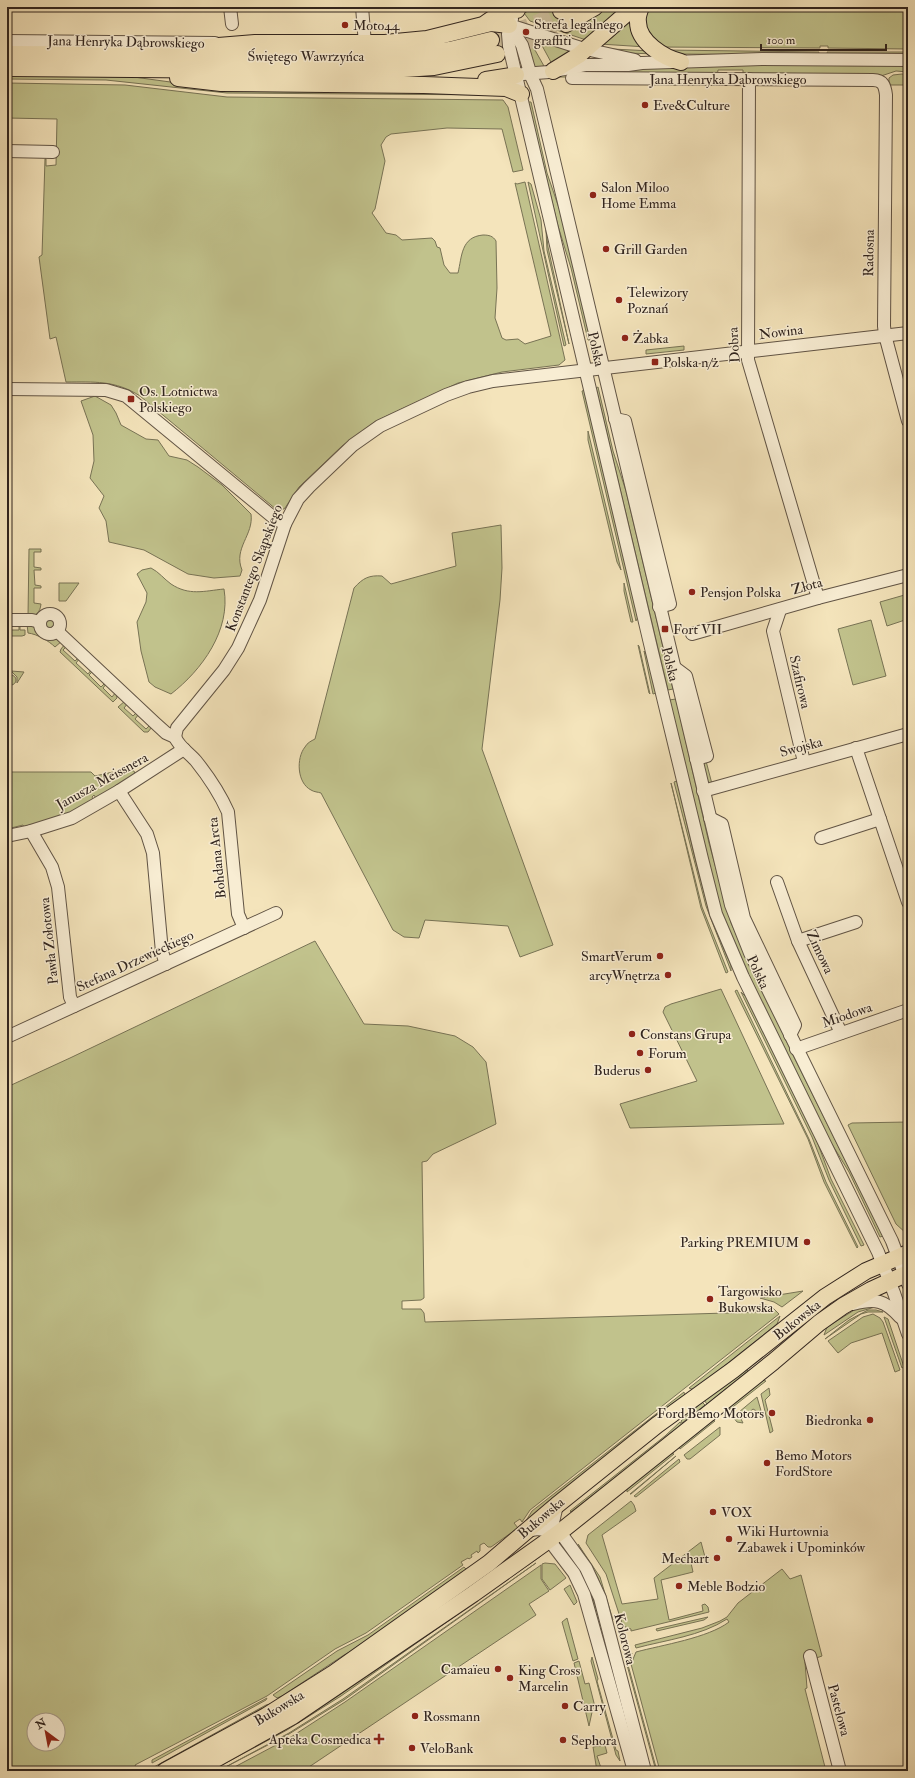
<svg xmlns="http://www.w3.org/2000/svg" width="915" height="1778" font-family="'IM FELL Double Pica',serif">
<style>
.green{fill:#c1c28c;stroke:#787355;fill-rule:evenodd}
.lines{fill:none;stroke-linecap:round;stroke-linejoin:round}
.major-tunnel{stroke:#cdbe9c;stroke-width:16;stroke-dasharray:16 8;stroke-linecap:butt}
.minor-casing{stroke:#615445;stroke-width:14}
.major-casing{stroke:#30241e;stroke-width:18}
.minor{stroke:#f8edd3;stroke-width:12}
.major{stroke:#f4e4bb;stroke-width:16}
.poi-dot{fill:#8f2418;stroke:#f8edd3;stroke-width:1.5}
.labels{text-anchor:middle;dominant-baseline:central;stroke-width:3;stroke-linejoin:round;paint-order:stroke}
.poi-label{font-size:14px;fill:#30241e;stroke:#f8edd3;text-anchor:start}
.street-label{font-size:14px;fill:#30241e;stroke:#f8edd3}
</style>
<rect width="100%" height="100%" fill="#f4e4bb"/>
<filter id="stains"><feTurbulence type="fractalNoise" baseFrequency=".005" numOctaves="4"/><feColorMatrix values="0 0 0 0 .2 0 0 0 0 .09 0 0 0 0 .02 0 0 0 .5 -.17"/></filter>
<radialGradient id="worn" r=".72"><stop offset=".6" stop-color="#630" stop-opacity="0"/><stop offset="1" stop-color="#630" stop-opacity=".3"/></radialGradient>
<!-- green -->
<g class="green">
<polygon points="538,7 558,7 563,16 578,7 628,7 589,41 530,21 524,13"/>
<polygon points="644,7 908,7 908,49 828,48 828,46 820,46 820,48 657,47 646,36"/>
<polygon points="634,15 646,47 600,44"/>
<polygon points="523,35 527,36 544,66 534,68 529,45"/>
<polygon points="539,40 570,50 571,51 552,64"/>
<polygon points="612,49 652,51 656,54 627,53"/>
<polygon points="666,50 819,52 818,55 676,54"/>
<polygon points="827,52 908,52 908,56 828,55"/>
<polygon points="732,64 908,65 908,72 896,71 881,76 743,77 743,70 718,70 717,77 559,77 561,73 579,69"/>
<polygon points="7,73 119,75 207,87 403,90 495,95 227,93 106,80 7,79"/>
<polygon points="902,74 908,75 908,85 889,85 889,78 893,75"/>
<path d="M7,83l118,2 102,12 276,3 5,7 15,63 -10,2 -11,-43 -55,-1 -56,6 -5,3 -5,8 4,16 -10,48 -3,4 14,20 10,2 6,5 30,-2 3,3 2,6 3,1 4,17 6,8h8c4,-17 3,-36 25,-38 6,0 10,1 13,6l1,47 -2,30 7,20 4,2 12,-1 7,5 26,-8 -36,-153 2,1 8,-2 40,178 -6,5 -57,7 -44,11 -82,38 -34,25 -43,41 -14,21 -3,2h-5l-137,-114c-25,-16 -46,-14 -74,-14l-10,-45 -6,2 -11,-82 3,-2 3,-96h1v7l10,-1 1,-46 -50,-1z"/>
<polygon points="528,102 531,102 547,173 562,217 591,340 588,340 571,268 558,226"/>
<polygon points="528,182 531,184 541,220 544,251 566,345 564,346"/>
<polygon points="546,230 548,247 569,344 547,250"/>
<polygon points="684,346 684,350 646,354 646,350"/>
<polygon points="598,387 613,451 626,491 673,689 668,690 596,388"/>
<polygon points="585,390 638,617 636,621 582,391"/>
<path d="M95,396l16,9 5,8 5,12 25,14 12,1 11,16 18,4 11,7 24,18 29,29c3,21 -18,34 -9,56l-2,6 -26,2 -26,-4 -44,-24 -35,-8 -3,-21 -7,-13 5,-12 -14,-18 4,-17 -1,-26 -12,-34z"/>
<polygon points="588,431 621,570 617,562 588,440"/>
<path d="M501,525l1,43 -2,32 -18,149 71,196 -33,12 -12,-31 -83,-6 -6,18 -15,-1 -11,-7 -72,-137c-3,-1 -7,-1 -10,-3 -14,-7 -15,-32 -6,-43 2,-4 6,-6 10,-8l39,-151c9,-10 15,-13 28,-12l9,8 65,-18 -4,-33z"/>
<path d="M29,549h12v3h-7v15l7,1v2h-7l1,15 6,1v2h-7v15l7,1c-1,9 -5,12 -13,12z"/>
<path d="M151,568c8,4 13,11 20,16 18,12 33,7 53,5 7,41 -22,81 -53,105l-16,-7 -6,-5 -8,-31 -4,-29 9,-20 1,-9 -10,-19 5,-4z"/>
<polygon points="59,583 79,583 66,601 59,601"/>
<polygon points="624,583 633,622 631,622 624,591"/>
<polygon points="908,594 908,619 887,626 880,602"/>
<circle cx="50" cy="624" r="6"/>
<polygon points="871,620 886,676 853,685 838,629"/>
<polygon points="9,624 11,624 11,630 19,630 19,624 20,624 20,630 25,630 25,635 22,636 7,636"/>
<path d="M27,624l9,3 7,9 14,2 5,3 -7,6c-6,-6 -18,-13 -27,-14z"/>
<polygon points="65,644 67,646 63,650 75,661 79,657 80,658 76,663 88,674 92,669 93,671 89,675 101,687 106,682 107,683 103,688 112,697 116,692 117,698 113,702 60,652 61,649"/>
<polygon points="638,645 639,646 650,694 649,693"/>
<polygon points="644,651 648,656 656,693 653,694"/>
<polygon points="11,671 24,672 17,683 17,677"/>
<circle cx="11" cy="680" r="5"/>
<polygon points="676,699 709,843 731,923 792,1053 883,1236 880,1237 849,1172 827,1136 757,994 726,925 719,904 669,700"/>
<polygon points="125,701 128,703 124,708 133,716 137,712 139,714 135,719 146,729 150,725 152,727 148,732 144,732 118,707"/>
<polygon points="706,761 712,784 707,781 702,763"/>
<polygon points="130,770 134,771 135,774 97,800 94,795 92,797 94,801 83,808 25,829 23,825 11,828 12,832 7,834 7,772 91,772 95,776 113,772 114,775"/>
<path d="M677,781c15,62 26,125 54,184v6l-25,-65 -32,-124z"/>
<polygon points="671,783 702,907 728,972 726,973 701,908"/>
<path d="M315,941l49,83 44,2 47,10 18,11 13,15 10,62 -63,30 -6,7 -5,1 2,136 -3,2 -19,1v8h19l3,4 1,9 335,-10v-8l11,2 8,8 -249,196 -8,12 -2,-3 -6,4 4,5 -27,19h-3l-4,-4 -4,2v6l-2,2 -1,-2 -6,4 1,2 -3,2 -1,-1 -7,4 2,3 -97,68 -31,16 -68,47 -132,69 1,2 -3,4h-126v-684l63,-29zM34,1720h24v24h-24z"/>
<polygon points="721,989 784,1124 630,1128 620,1104 697,1081 663,1012 665,1007 671,1004"/>
<polygon points="737,990 809,1139 826,1182 858,1247 857,1248 824,1182 808,1139 735,991"/>
<polygon points="741,992 747,998 815,1136 831,1179 864,1245 861,1246 829,1180 812,1137"/>
<polygon points="908,1122 908,1234 907,1234 896,1224 848,1125 852,1123"/>
<polygon points="803,1291 782,1307 774,1302 760,1298"/>
<polygon points="864,1304 875,1307 858,1312 824,1335 827,1327"/>
<polygon points="868,1310 876,1310 883,1312 868,1312 861,1314 825,1339 849,1320"/>
<polygon points="873,1314 880,1318 883,1322 900,1370 895,1372 882,1333 851,1343 838,1353 828,1341 863,1317"/>
<polygon points="780,1316 777,1324 694,1390 689,1388"/>
<polygon points="884,1317 888,1319 904,1367 902,1368"/>
<polygon points="746,1368 748,1371 707,1404 704,1400"/>
<polygon points="762,1380 766,1381 729,1410 730,1406"/>
<polygon points="769,1388 770,1395 765,1400 773,1431 770,1433 761,1394"/>
<polygon points="684,1392 685,1397 524,1524 532,1511"/>
<polygon points="757,1397 762,1414 753,1409 741,1419 743,1423 737,1422 733,1417"/>
<polygon points="702,1402 705,1405 682,1423 681,1421"/>
<polygon points="712,1420 715,1421 680,1449 679,1446"/>
<polygon points="680,1422 682,1425 571,1512 570,1511 665,1436"/>
<polygon points="720,1427 720,1435 690,1459 687,1459 684,1455"/>
<polygon points="670,1453 674,1454 627,1492 627,1486"/>
<polygon points="676,1456 631,1494 630,1494"/>
<polygon points="679,1459 680,1462 636,1497 634,1496"/>
<polygon points="631,1501 634,1505 636,1511 602,1535 622,1604 658,1599 654,1578 701,1542 705,1557 695,1560 695,1562 691,1563 693,1572 661,1580 669,1620 703,1611 702,1605 705,1604 708,1607 709,1612 631,1631 631,1629 623,1626 606,1574 586,1543 588,1535"/>
<polygon points="578,1544 600,1577 613,1620 612,1621 598,1578"/>
<path d="M567,1552c19,25 25,42 34,72l-4,1 -33,-71z"/>
<polygon points="541,1555 541,1556 341,1696 287,1730 211,1771 203,1771"/>
<polygon points="536,1563 344,1700 289,1734 218,1771 289,1733 343,1699"/>
<polygon points="545,1563 555,1564 566,1578 550,1590 542,1579 542,1564"/>
<polygon points="541,1565 541,1579 549,1591 529,1604 536,1615 303,1771 227,1771 291,1737 345,1702"/>
<polygon points="464,1567 466,1569 455,1581 376,1638 344,1655 282,1696 277,1698 273,1695 337,1651 368,1635"/>
<path d="M782,1569l8,10 11,-4 21,81 -17,6 2,26 -2,1 21,82h-166l-29,-107 5,-12c26,-7 72,-14 93,-30l-2,-3c-26,17 -61,21 -91,29l-1,-3 67,-17 18,-7 7,-4 11,-14z"/>
<polygon points="570,1585 577,1602 574,1605 564,1589"/>
<polygon points="708,1617 704,1620 657,1631 656,1629"/>
<polygon points="567,1618 578,1659 573,1661 562,1622"/>
<polygon points="632,1653 628,1665 657,1771 656,1771 627,1665 627,1658"/>
<polygon points="592,1657 598,1679 597,1681 616,1750 618,1751 620,1761 616,1755 591,1661"/>
<polygon points="579,1661 585,1684 589,1683 594,1703 589,1726 574,1663"/>
<polygon points="267,1698 266,1700 152,1763 152,1760"/>
<polygon points="270,1704 244,1723 156,1770 154,1767 266,1705"/>
<polygon points="605,1745 607,1753 597,1756 602,1771 597,1771 593,1747"/>
</g>
<g class="lines">
<!-- major-tunnel -->
<g class="major-tunnel">
<polyline points="491,40 535,24 561,11"/>
<polyline points="497,54 539,37 566,24"/>
</g>
<defs>
<g id="minor">
<polyline points="230,7 232,24"/>
<polyline points="362,7 365,44"/>
<polyline points="512,19 508,34 509,46 652,652 702,859 716,914 743,977 878,1252 894,1293 908,1334"/>
<polyline points="509,25 522,45 531,76 537,89 731,905 750,953 892,1241 908,1284"/>
<polyline points="509,25 581,48 635,60"/>
<polyline points="7,41 215,43"/>
<polyline points="523,74 549,72 585,65 628,65 642,63 762,59 908,60"/>
<path d="M572,78l301,2c10,0 12,6 13,15l-2,231 1,9 23,86"/>
<polyline points="749,79 748,360 818,598"/>
<polyline points="7,151 53,152"/>
<polyline points="7,389 106,390 126,396 273,517 285,524"/>
<polyline points="615,419 625,421 670,604 659,607"/>
<polyline points="780,610 773,631 804,762"/>
<circle cx="50" cy="624" r="10"/>
<polyline points="7,620 32,620 40,622"/>
<polyline points="57,631 155,723 166,733 175,737"/>
<polyline points="692,634 818,598 908,575"/>
<polyline points="674,667 686,676 707,756 696,759"/>
<polyline points="175,737 177,728 224,670 238,648 260,600 285,524 298,499 309,487 353,445 380,426 446,395 468,387 493,381 908,333"/>
<path d="M175,737c4,10 14,16 21,24 12,15 24,33 32,51l10,102 6,14"/>
<polyline points="856,748 908,902"/>
<polyline points="119,791 147,834 153,853 162,952 166,964"/>
<polyline points="703,791 908,734"/>
<polyline points="710,818 722,824 744,918 795,1025 790,1035"/>
<polyline points="31,831 52,867 58,887 70,997 74,1006"/>
<polyline points="7,836 31,831 72,818 119,791 184,749"/>
<polyline points="821,838 880,819"/>
<polyline points="777,882 798,941 841,1033"/>
<polyline points="798,941 856,922"/>
<polyline points="7,1037 276,913"/>
<polyline points="796,1049 908,1010"/>
<path d="M853,1304c22,-6 32,-4 47,13"/>
<polyline points="557,1505 549,1540 574,1573 584,1594 634,1771"/>
<polyline points="526,1531 537,1529 560,1532 586,1568 600,1598 645,1771"/>
<polyline points="810,1656 840,1771"/>
</g>
<g id="major">
<path d="M641,7c-2,5 -4,10 -3,15 0,20 26,36 43,40"/>
<polyline points="561,11 568,7"/>
<path d="M486,23c10,-7 18,-12 31,-13"/>
<polyline points="566,24 595,7"/>
<polyline points="206,47 255,43 385,43 427,39 491,23 509,25"/>
<polyline points="7,54 395,56 450,50 491,40"/>
<polyline points="7,68 373,71 434,67 497,54"/>
<polyline points="553,71 579,55 634,7"/>
<polyline points="178,78 221,83 424,85 506,88 521,94"/>
<polyline points="486,80 516,75"/>
<polyline points="165,1771 266,1716 334,1673 489,1563 557,1505 657,1425 733,1370 825,1297 866,1271 908,1253"/>
<polyline points="194,1771 293,1716 473,1594 560,1532 773,1362 819,1323 843,1306 871,1290 908,1273"/>
</g>
</defs>
<!-- minor casing -->
<use href="#minor" class="minor-casing"/>
<!-- major casing -->
<use href="#major" class="major-casing"/>
<!-- minor -->
<use href="#minor" class="minor"/>
<!-- major -->
<use href="#major" class="major"/>
</g>
<!-- markers -->
<g class="poi-dot">
<circle cx="345" cy="25" r="4"/>
<circle cx="526" cy="32" r="4"/>
<circle cx="645" cy="105" r="4"/>
<circle cx="593" cy="195" r="4"/>
<circle cx="606" cy="249" r="4"/>
<circle cx="619" cy="300" r="4"/>
<circle cx="625" cy="338" r="4"/>
<rect x="651" y="358" width="8" height="8" rx="2"/>
<rect x="127" y="395" width="8" height="8" rx="2"/>
<circle cx="692" cy="592" r="4"/>
<rect x="661" y="625" width="8" height="8" rx="2"/>
<circle cx="660" cy="956" r="4"/>
<circle cx="668" cy="975" r="4"/>
<circle cx="632" cy="1034" r="4"/>
<circle cx="640" cy="1053" r="4"/>
<circle cx="648" cy="1070" r="4"/>
<circle cx="807" cy="1242" r="4"/>
<circle cx="710" cy="1299" r="4"/>
<circle cx="772" cy="1413" r="4"/>
<circle cx="870" cy="1420" r="4"/>
<circle cx="767" cy="1463" r="4"/>
<circle cx="713" cy="1512" r="4"/>
<circle cx="729" cy="1539" r="4"/>
<circle cx="717" cy="1558" r="4"/>
<circle cx="679" cy="1586" r="4"/>
<circle cx="498" cy="1669" r="4"/>
<circle cx="510" cy="1678" r="4"/>
<circle cx="565" cy="1706" r="4"/>
<circle cx="415" cy="1716" r="4"/>
<path d="M377 1733h4v4h4v4h-4v4h-4v-4h-4v-4h4z"/>
<circle cx="563" cy="1740" r="4"/>
<circle cx="412" cy="1748" r="4"/>
</g>
<g class="labels">
<!-- poi labels -->
<g class="poi-label">
<text x="534" y="24">Strefa legalnego<tspan x="534" dy="16">graffiti</tspan></text>
<text x="353" y="25">Moto44</text>
<text x="653" y="105">Eve&amp;Culture</text>
<text x="601" y="187">Salon Miloo<tspan x="601" dy="16">Home Emma</tspan></text>
<text x="614" y="249">Grill Garden</text>
<text x="627" y="292">Telewizory<tspan x="627" dy="16">Poznań</tspan></text>
<text x="633" y="338">Żabka</text>
<text x="663" y="362">Polska n/ż</text>
<text x="139" y="391">Os. Lotnictwa<tspan x="139" dy="16">Polskiego</tspan></text>
<text x="700" y="592">Pensjon Polska</text>
<text x="673" y="629">Fort VII</text>
<text x="652" y="956" text-anchor="end">SmartVerum</text>
<text x="660" y="975" text-anchor="end">arcyWnętrza</text>
<text x="640" y="1034">Constans Grupa</text>
<text x="648" y="1053">Forum</text>
<text x="640" y="1070" text-anchor="end">Buderus</text>
<text x="799" y="1242" text-anchor="end">Parking PREMIUM</text>
<text x="718" y="1291">Targowisko<tspan x="718" dy="16">Bukowska</tspan></text>
<text x="764" y="1413" text-anchor="end">Ford Bemo Motors</text>
<text x="862" y="1420" text-anchor="end">Biedronka</text>
<text x="775" y="1455">Bemo Motors<tspan x="775" dy="16">FordStore</tspan></text>
<text x="721" y="1512">VOX</text>
<text x="737" y="1531">Wiki Hurtownia<tspan x="737" dy="16">Zabawek i Upominków</tspan></text>
<text x="709" y="1558" text-anchor="end">Mechart</text>
<text x="687" y="1586">Meble Bodzio</text>
<text x="490" y="1669" text-anchor="end">Camaïeu</text>
<text x="518" y="1670">King Cross<tspan x="518" dy="16">Marcelin</tspan></text>
<text x="573" y="1706">Carry</text>
<text x="423" y="1716">Rossmann</text>
<text x="371" y="1739" text-anchor="end">Apteka Cosmedica</text>
<text x="571" y="1740">Sephora</text>
<text x="420" y="1748">VeloBank</text>
</g>
<!-- street labels -->
<g class="street-label">
<text transform="translate(126 42) rotate(1)">Jana Henryka Dąbrowskiego</text>
<text x="306" y="56">Świętego Wawrzyńca</text>
<text x="728" y="79">Jana Henryka Dąbrowskiego</text>
<text transform="translate(869 253) rotate(-89)">Radosna</text>
<text transform="translate(781 332) rotate(-7)">Nowina</text>
<text transform="translate(734 345) rotate(-94)">Dobra</text>
<text transform="translate(596 349) rotate(77)">Polska</text>
<text transform="translate(254 568) rotate(-69)">Konstantego Skąpskiego</text>
<text transform="translate(807 586) rotate(-16)">Złota</text>
<text transform="translate(670 664) rotate(76)">Polska</text>
<text transform="translate(800 682) rotate(77)">Szafirowa</text>
<text transform="translate(801 747) rotate(-15)">Swojska</text>
<text transform="translate(102 781) rotate(-29)">Janusza Meissnera</text>
<text transform="translate(217 858) rotate(-96)">Bohdana Arcta</text>
<text transform="translate(49 941) rotate(-96)">Pawła Zołotowa</text>
<text transform="translate(820 952) rotate(65)">Zimowa</text>
<text transform="translate(135 961) rotate(-25)">Stefana Drzewieckiego</text>
<text transform="translate(758 972) rotate(65)">Polska</text>
<text transform="translate(847 1015) rotate(-19)">Miodowa</text>
<text transform="translate(797 1320) rotate(-38)">Bukowska</text>
<text transform="translate(541 1518) rotate(-40)">Bukowska</text>
<text transform="translate(625 1639) rotate(76)">Kolorowa</text>
<text transform="translate(279 1708) rotate(-31)">Bukowska</text>
<text transform="translate(839 1710) rotate(75)">Pastelowa</text>
</g>
</g>
<!-- margin -->
<rect width="915" height="1778" fill="none" stroke="#f4e4bb" stroke-width="24"/>
<rect x="8" y="8" width="899" height="1762" fill="none" stroke="#30241e" stroke-width="2"/>
<rect x="12" y="12" width="891" height="1754" fill="none" stroke="#30241e"/>
<!-- north arrow -->
<g transform="translate(46 1732) rotate(328)"><circle r="19" fill="#f8edd3" stroke="#a89d8b"/>
<path d="M0-3L7 15L0 10L-7 15Z" fill="#8f2418"/>
<text y="-6" font-size="11" font-weight="bold" text-anchor="middle" fill="#30241e">N</text>
</g>
<!-- scale -->
<path d="M761 44v6h125v-6" fill="none" stroke="#30241e" stroke-width="2"/>
<text x="767" y="44" font-size="12" fill="#30241e" stroke="#f8edd3" stroke-width="3" paint-order="stroke">100 m</text>
<rect width="100%" height="100%" filter="url(#stains)"/>
<rect width="100%" height="100%" fill="url(#worn)"/>
</svg>
